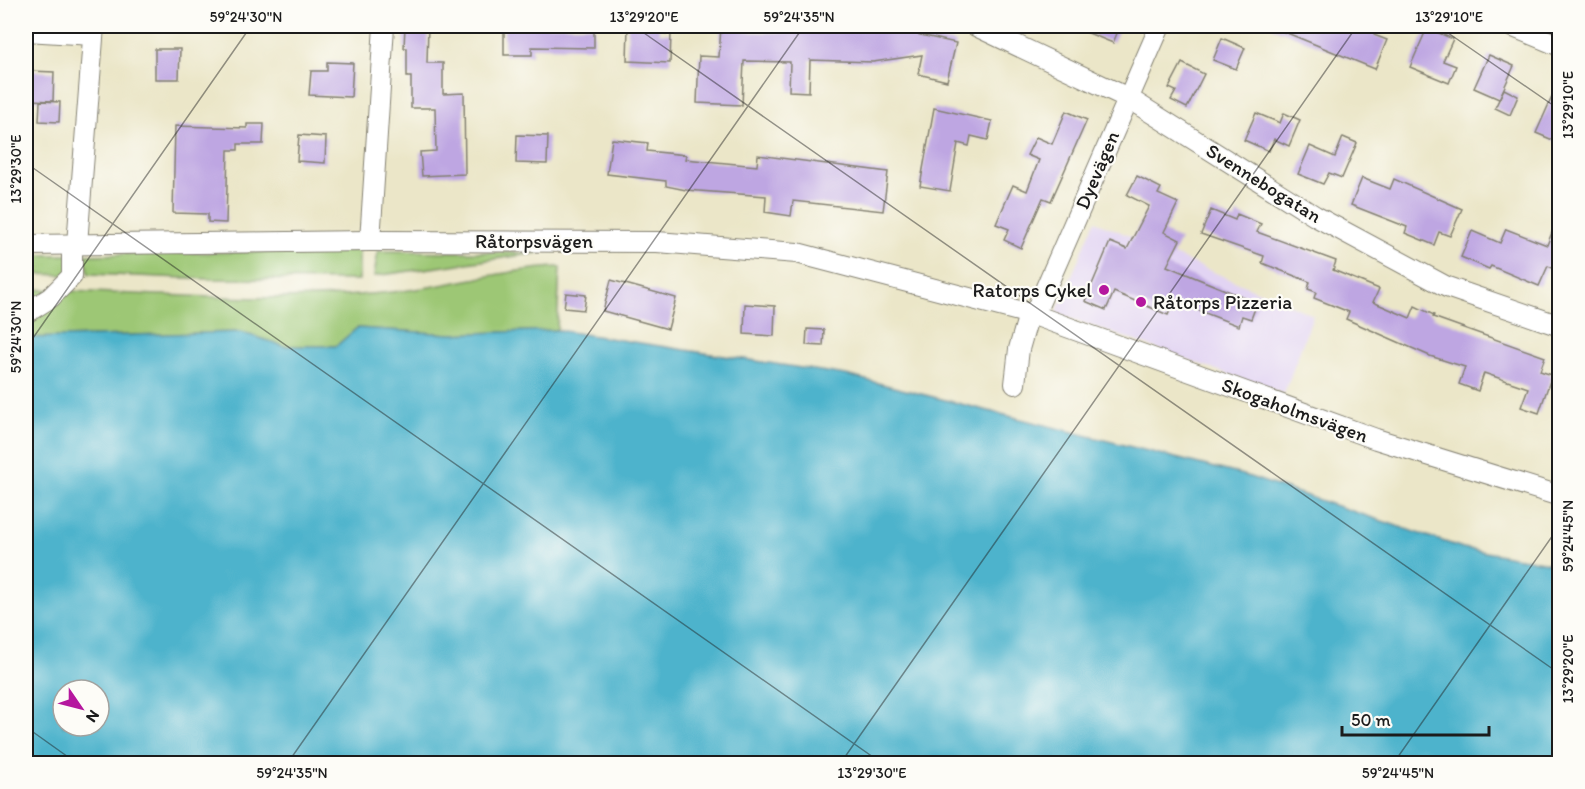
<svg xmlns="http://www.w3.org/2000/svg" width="1585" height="789" font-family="Itim,sans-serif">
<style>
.built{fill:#e2d4f3}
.green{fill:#9dc774;stroke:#5c7248;stroke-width:1.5}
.water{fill:#4db3cc;stroke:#346874;stroke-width:1.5;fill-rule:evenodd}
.building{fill:#bea6e2}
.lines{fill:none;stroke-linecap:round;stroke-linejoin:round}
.minor-casing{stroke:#848172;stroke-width:22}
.minor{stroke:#fff;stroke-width:20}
.ticks{fill:none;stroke:#1c1c1c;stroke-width:1.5;stroke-opacity:0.45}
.poi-dot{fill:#b5179e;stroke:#fdfcf7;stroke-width:2}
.labels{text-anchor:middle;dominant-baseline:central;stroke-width:4.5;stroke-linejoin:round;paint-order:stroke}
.street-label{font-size:20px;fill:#1c1c1c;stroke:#fdfcf7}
.poi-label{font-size:20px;fill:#1c1c1c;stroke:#fdfcf7;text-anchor:end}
.neatline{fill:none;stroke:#1c1c1c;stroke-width:2}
.ticks-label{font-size:15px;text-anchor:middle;fill:#1c1c1c}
</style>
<rect width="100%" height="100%" fill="#fdfcf7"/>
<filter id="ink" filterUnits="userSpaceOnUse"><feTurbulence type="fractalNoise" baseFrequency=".0167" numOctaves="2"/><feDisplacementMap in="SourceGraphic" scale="12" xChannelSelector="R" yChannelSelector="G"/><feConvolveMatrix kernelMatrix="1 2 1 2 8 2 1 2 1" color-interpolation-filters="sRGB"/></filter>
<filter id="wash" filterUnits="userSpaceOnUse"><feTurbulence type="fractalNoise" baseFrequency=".008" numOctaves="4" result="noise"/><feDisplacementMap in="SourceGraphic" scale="24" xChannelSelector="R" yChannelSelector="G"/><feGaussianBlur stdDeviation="1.35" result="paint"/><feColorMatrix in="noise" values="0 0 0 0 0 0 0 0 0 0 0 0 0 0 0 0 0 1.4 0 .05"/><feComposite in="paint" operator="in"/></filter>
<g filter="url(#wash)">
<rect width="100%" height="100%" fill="#ebe6c8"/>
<!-- built -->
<polygon class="built" points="1095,221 1313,315 1284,394 1056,313"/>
<!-- green -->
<g class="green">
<polygon points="359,250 359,280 208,279 89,274 85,255"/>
<polygon points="378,251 538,253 374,276"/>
<polygon points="31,255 69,255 72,275 26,274 26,256"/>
<path d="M560,267l-3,63 -107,4 -93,-6 -21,18h-53l-43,-14 -214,6v-49c125,5 251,16 376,2 53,-6 104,-22 158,-24z"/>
</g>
<!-- water -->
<path class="water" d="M357,328l93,6 107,-4 289,45 401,101 216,72 96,17v198h-1533v-425l214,-6 44,14h52zM63,690h36v36h-36z"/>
<g id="blocks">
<!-- building -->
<g class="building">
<polygon points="405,26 428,26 427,63 443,63 443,94 464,93 465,174 422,176 420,152 436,151 435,108 411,108 411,77 407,77 407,48 404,48"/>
<polygon points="504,26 594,26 594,48 532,47 532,55 504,55"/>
<polygon points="628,26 659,26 659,33 671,34 670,63 627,61"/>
<polygon points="721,26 744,26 744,32 790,33 791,26 911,29 912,33 956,43 947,81 918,74 922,55 873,62 810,60 809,92 789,91 790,62 744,61 742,105 697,103 699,56 719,57"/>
<polygon points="1071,26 1120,26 1113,43"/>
<polygon points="1270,26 1364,26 1376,30 1374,35 1387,40 1375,69"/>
<polygon points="1427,28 1453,39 1443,61 1456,66 1449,83 1410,67"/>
<polygon points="1222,38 1245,48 1236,69 1213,60"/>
<polygon points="155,49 180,49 179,79 155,79"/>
<polygon points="1489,55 1514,66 1499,99 1474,88"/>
<polygon points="327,62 353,63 351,97 309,95 311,71 327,71"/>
<polygon points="1182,63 1204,74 1187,108 1171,100 1176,91 1169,88"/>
<polygon points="31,71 54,72 53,101 30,100"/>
<polygon points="1560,79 1560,143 1536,133"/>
<polygon points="1504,89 1518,96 1510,115 1495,108"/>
<polygon points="40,101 60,102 59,122 39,121"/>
<polygon points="934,108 992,121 988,140 971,136 969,146 958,143 950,191 920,186"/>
<polygon points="1066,111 1087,120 1051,201 1043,198 1021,248 1004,240 1009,229 996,224 1013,185 1027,191 1039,160 1027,155 1036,137 1052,144"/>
<polygon points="1256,113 1280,123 1284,113 1300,120 1289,146 1274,139 1269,151 1244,140"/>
<polygon points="247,124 264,124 263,144 238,144 238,150 228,150 226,223 208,222 208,214 173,213 175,126 247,128"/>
<polygon points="299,135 326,137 325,163 297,161"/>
<polygon points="517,135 548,136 547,164 516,163"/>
<polygon points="1343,137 1357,143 1342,178 1329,173 1323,184 1298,174 1310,146 1335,157"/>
<polygon points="612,139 648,143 647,151 686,155 685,159 757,166 758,155 888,172 883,211 793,201 791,216 765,212 766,196 686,190 666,186 666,181 607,174"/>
<polygon points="1137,176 1161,188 1158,194 1178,203 1164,232 1180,240 1167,266 1257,303 1251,319 1242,316 1239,326 1174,301 1168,315 1114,292 1106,310 1085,301 1110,242 1127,249 1149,206 1127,195"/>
<polygon points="1362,178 1390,189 1394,179 1462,209 1450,236 1439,232 1434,245 1405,233 1407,227 1351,205"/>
<polygon points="1211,210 1235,220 1237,214 1261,224 1257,232 1336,261 1333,270 1379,289 1373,302 1410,318 1415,306 1434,315 1433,317 1545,357 1540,371 1552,375 1539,413 1521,407 1528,388 1484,373 1478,391 1459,384 1465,367 1430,356 1346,319 1349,312 1314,298 1316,292 1308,289 1310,282 1262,263 1264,256 1201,234"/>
<polygon points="1559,215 1560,271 1548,266 1539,286 1491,266 1489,269 1461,257 1472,231 1500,243 1506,229 1547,245"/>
<polygon points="611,280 676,298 668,329 603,311"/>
<polygon points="566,293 586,295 584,310 564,308"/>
<polygon points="745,304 775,306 774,336 744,334"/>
<polygon points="807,329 824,330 823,346 806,345"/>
</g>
</g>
</g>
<g filter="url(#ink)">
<use href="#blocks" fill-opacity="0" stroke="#848172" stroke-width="1.5"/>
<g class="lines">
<defs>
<g id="minor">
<polyline points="976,26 1128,98 1315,216 1447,287 1560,326"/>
<polyline points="1511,26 1560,46"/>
<polyline points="26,31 93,35"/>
<polyline points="370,241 384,26"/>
<polyline points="77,244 94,26"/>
<polyline points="26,245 370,241 657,242 797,253 1034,315 1376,439 1560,496"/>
<polyline points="26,313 50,298 72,276 72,245"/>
<polyline points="1034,315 1160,26"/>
<polyline points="1015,384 1019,349 1029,314"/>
</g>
</defs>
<!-- minor casing -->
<use href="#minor" class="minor-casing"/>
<!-- minor -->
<use href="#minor" class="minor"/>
</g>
</g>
<!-- ticks -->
<path class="ticks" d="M634,26l926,648M1438,26l122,84M26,163l857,601M26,348l225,-322M26,727l52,37M287,764l517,-738M840,764l517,-738M1393,764l167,-239"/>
<!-- markers -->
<g class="poi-dot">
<circle cx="1104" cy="290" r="6"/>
<circle cx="1141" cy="302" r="6"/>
</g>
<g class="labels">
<!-- street labels -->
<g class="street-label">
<text transform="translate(1097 170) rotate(-67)">Dyevägen</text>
<text transform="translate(1264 183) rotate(32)">Svennebogatan</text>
<text x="534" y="241">Råtorpsvägen</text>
<text transform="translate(1295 410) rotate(20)">Skogaholmsvägen</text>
</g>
<!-- poi labels -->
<g class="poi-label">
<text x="1092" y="290">Ratorps Cykel</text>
<text x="1153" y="302" text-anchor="start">Råtorps Pizzeria</text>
</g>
</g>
<!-- margin -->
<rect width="1585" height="789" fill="none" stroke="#fdfcf7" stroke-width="66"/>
<!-- north arrow -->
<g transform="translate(81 708) rotate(125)"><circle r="28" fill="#fdfcf7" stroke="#a3a29f" stroke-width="1.5"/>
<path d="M0-4.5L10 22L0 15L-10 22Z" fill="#b5179e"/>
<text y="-9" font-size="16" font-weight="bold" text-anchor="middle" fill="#1c1c1c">N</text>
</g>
<!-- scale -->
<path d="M1342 726v9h147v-9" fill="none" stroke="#1c1c1c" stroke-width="3"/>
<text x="1351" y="726" font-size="18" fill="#1c1c1c" stroke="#fdfcf7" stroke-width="4.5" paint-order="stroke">50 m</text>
<rect x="33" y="33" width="1519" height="723" class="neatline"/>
<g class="ticks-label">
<text x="246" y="22">59°24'30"N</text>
<text x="644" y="22">13°29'20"E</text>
<text x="799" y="22">59°24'35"N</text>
<text x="1449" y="22">13°29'10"E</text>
<text transform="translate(1568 105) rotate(-90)" y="5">13°29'10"E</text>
<text transform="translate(16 169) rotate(-90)" y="5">13°29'30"E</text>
<text transform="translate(16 337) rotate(-90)" y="5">59°24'30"N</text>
<text transform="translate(1568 536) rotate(-90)" y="5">59°24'45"N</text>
<text transform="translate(1568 669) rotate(-90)" y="5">13°29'20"E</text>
<text x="292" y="778">59°24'35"N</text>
<text x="872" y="778">13°29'30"E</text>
<text x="1398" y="778">59°24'45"N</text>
</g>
</svg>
